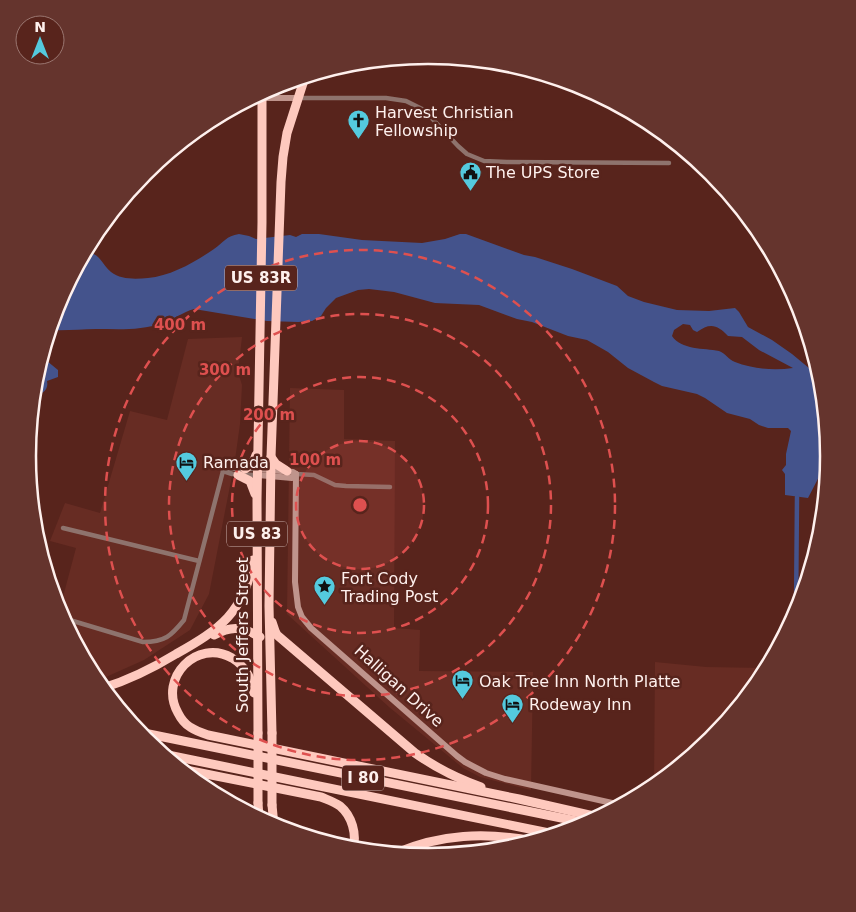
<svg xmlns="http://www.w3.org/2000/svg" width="856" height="912" font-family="'DejaVu Sans',sans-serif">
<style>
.built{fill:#672c23}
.green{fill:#124e27}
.water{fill:#44538c;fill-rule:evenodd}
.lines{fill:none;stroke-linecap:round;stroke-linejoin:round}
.canal{stroke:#44538c;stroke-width:4.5}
.street{stroke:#8e736d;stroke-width:4.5}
.secondary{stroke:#bf948c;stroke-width:6}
.highway{stroke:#fec9be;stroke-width:9}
.highway-bridge{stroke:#fec9be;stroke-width:9}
.ring{fill:none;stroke:#de504f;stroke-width:2.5;stroke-dasharray:9 6}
.labels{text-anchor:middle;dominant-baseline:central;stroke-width:5;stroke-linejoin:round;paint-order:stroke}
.shield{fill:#58241c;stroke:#ccb3ae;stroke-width:1}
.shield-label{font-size:15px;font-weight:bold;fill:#fef0ed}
.poi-label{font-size:16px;fill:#fef0ed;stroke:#58241c;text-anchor:start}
.street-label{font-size:16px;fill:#fef0ed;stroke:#58241c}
.rim{fill:none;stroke:#fef0ed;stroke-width:2.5}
.centre{fill:#de504f;stroke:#58241c;stroke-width:2.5}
.ring-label{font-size:15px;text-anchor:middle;font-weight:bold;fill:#de504f;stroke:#58241c;stroke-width:5;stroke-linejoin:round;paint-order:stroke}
</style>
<rect width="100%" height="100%" fill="#58241c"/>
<!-- built -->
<g class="built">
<polygon points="242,337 238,372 242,385 240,424 235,460 209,594 190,630 144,660 97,681 59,612 76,548 50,541 65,503 100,513 130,411 167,420 188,339"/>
<polygon points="290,388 344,390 344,439 395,441 394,628 420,630 419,671 533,672 531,790 480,777 463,768 389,707 287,614"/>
<polygon points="655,662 706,667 766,668 761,679 711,739 654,786"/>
</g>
<!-- green -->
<polygon class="green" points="475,846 495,850 423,856 448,848"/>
<!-- water -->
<g class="water">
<path d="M239,234l10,2 7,3 34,-4 6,2 6,-3h17l43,6 60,3 23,-4 15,-5h6l58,21 11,2 37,12 45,17 11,10 16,6 33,8 32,1 26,-3 4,4 9,15 24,13 20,14 29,24 7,78v10l-6,5 -14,27 -23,-3v-21l-3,-4 4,-5v-11l5,-23 -3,-3h-20l-9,-3 -9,-6 -23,-6 -22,-15 -8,-4 -35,-8 -8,-4 -26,-14 -20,-16 -21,-12 -19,-4 -36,-14 -15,-3 -38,-14 -44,-2 -41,-11 -25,-3 -11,1 -22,8 -10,10 -5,8 -9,5 -14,1 -31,-1 -73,-12c-11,3 -21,11 -32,14 -21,8 -44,6 -66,6 -15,0 -30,2 -46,1l8,-28 27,-50c16,1 16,12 26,20 10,8 25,7 37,6 23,-2 47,-16 66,-29 10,-7 12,-13 25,-15zM683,324l7,1 3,5 4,2c13,-10 21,-7 31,4l14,1 17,13 34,18c-19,3 -40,1 -58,-6 -6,-2 -10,-9 -16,-11 -15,-3 -38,-1 -47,-15l2,-6z"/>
<path d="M41,358l6,3 11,9v7l-11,4c2,9 -5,14 -13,13l1,-16z"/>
</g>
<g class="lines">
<!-- canal -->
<polyline class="canal" points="796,613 797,497"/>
<!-- street -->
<g class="street">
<polyline points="298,98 386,98 406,101 424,110 458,146 467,154 484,161 507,162 669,163"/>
<polyline points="223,471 232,474 258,475"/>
<polyline points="225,471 233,469 258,469"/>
<polyline points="296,474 314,475 335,485 346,486 390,487"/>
<polyline points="63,528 199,561"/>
<path d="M63,618l80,24c22,0 28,-6 41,-22l39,-149"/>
</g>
<!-- secondary -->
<g class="secondary">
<polyline points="253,98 298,98"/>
<polyline points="258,469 293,472 296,474"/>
<polyline points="296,474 295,582 298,607 302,617 311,628 457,756 465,762 486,773 505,779 621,805"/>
<polyline points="258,475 292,478 296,474"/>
</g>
<!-- highway -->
<g class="highway">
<polyline points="271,457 276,464 287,471"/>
<path d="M245,469c6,-4 9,-7 11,-14"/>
<polyline points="238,475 250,481 255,494"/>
<path d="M272,622l3,9 2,4 138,118c21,15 41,25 66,34"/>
<path d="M214,635c18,-10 29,-8 46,2"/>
<path d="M103,688c26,-8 50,-20 73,-34 43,-24 69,-42 77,-94"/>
<path d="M254,693c-2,-14 -9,-27 -22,-35 -35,-20 -74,20 -54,55 3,6 7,11 12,14 6,4 12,6 18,8l311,64 79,18"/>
<polyline points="139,732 586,823"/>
<polyline points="258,733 257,500 262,222 262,93"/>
<polyline points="272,733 269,606 271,457 281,182 283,157 287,133 305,77"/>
<polyline points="163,754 554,834"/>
<path d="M181,769l140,28c7,3 13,5 19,9 12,10 17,28 13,43"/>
<polyline points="258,803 259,817"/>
<polyline points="272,805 274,826"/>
<path d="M396,853c45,-19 89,-21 137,-12"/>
</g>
<!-- highway-bridge -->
<g class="highway-bridge">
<polyline points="258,733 258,803"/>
<polyline points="272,733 272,805"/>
</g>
</g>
<!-- distance rings -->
<circle cx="360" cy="505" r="64" fill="#de504f" fill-opacity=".12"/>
<g class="ring">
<circle cx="360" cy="505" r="64"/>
<circle cx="360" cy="505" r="128"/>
<circle cx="360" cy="505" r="191"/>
<circle cx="360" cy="505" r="255"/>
</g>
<!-- icons -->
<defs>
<symbol id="church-pin" viewBox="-11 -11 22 30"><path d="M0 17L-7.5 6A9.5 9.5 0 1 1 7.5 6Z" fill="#54cade" stroke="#58241c"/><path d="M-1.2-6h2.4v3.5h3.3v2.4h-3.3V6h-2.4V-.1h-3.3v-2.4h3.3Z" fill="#111"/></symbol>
<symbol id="civic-pin" viewBox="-11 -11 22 30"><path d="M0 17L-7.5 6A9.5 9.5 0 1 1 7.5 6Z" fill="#54cade" stroke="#58241c"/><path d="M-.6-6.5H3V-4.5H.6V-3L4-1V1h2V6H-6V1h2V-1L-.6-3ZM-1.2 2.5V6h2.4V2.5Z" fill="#111"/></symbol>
<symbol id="hotel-pin" viewBox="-11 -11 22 30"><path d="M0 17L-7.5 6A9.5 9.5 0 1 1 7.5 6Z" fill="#54cade" stroke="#58241c"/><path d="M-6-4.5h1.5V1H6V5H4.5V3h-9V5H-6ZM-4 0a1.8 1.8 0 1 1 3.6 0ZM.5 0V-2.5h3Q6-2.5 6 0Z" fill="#111"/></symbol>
<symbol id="sight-pin" viewBox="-11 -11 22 30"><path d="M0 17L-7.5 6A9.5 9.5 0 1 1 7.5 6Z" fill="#54cade" stroke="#58241c"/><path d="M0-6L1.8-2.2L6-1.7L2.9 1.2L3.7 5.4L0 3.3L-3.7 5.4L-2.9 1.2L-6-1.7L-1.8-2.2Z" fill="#111"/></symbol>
</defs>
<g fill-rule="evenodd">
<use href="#church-pin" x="346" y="108" width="25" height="34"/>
<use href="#civic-pin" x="458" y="160" width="25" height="34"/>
<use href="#hotel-pin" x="174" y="450" width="25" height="34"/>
<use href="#sight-pin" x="312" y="574" width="25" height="34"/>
<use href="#hotel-pin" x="450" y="668" width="25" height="34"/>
<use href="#hotel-pin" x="500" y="692" width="25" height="34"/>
</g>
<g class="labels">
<!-- shield labels -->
<g class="shield">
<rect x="225" y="265.5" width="72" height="25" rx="4"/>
<rect x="227" y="521.5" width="60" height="25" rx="4"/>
<rect x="342" y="765.5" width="42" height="25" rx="4"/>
</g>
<g class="shield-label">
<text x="261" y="278">US 83R</text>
<text x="257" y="534">US 83</text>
<text x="363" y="778">I 80</text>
</g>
<!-- poi labels -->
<g class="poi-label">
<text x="375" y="112">Harvest Christian<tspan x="375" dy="18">Fellowship</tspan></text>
<text x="486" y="172">The UPS Store</text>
<text x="203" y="462">Ramada</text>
<text x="341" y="578">Fort Cody<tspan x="341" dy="18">Trading Post</tspan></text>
<text x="479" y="681">Oak Tree Inn North Platte</text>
<text x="529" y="704">Rodeway Inn</text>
</g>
<!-- street labels -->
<g class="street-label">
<text transform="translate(242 635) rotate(-90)">South Jeffers Street</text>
<text transform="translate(399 686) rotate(42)">Halligan Drive</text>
</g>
</g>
<!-- crop -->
<path d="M0 0H856V912H0ZM36 456a392 392 0 1 1 784 0a392 392 0 1 1-784 0Z" fill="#65342d" fill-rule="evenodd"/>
<path class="rim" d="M36 456a392 392 0 1 1 784 0a392 392 0 1 1-784 0Z"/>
<circle cx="360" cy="505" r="8" class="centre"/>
<g class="ring-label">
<text x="180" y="330">400 m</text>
<text x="225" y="375">300 m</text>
<text x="269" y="420">200 m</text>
<text x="315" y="465">100 m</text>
</g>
<!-- north arrow -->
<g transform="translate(40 40)"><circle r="24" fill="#58241c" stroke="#9a7670"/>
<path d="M0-4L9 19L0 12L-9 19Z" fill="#54cade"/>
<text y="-8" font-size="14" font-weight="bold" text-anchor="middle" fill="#fef0ed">N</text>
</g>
</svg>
